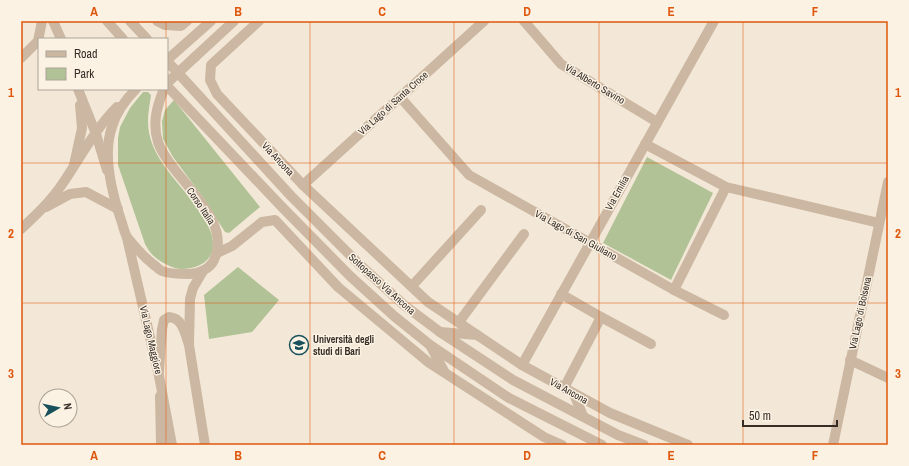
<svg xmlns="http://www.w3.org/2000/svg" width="909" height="466" font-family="'Archivo Narrow',sans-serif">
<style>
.green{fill:#b1c396}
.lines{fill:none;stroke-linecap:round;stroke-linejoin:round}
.minor{stroke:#ccb8a2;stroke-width:10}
.tertiary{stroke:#ccb8a2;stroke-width:10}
.tertiary-bridge{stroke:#ccb8a2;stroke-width:10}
.grid{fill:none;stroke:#df570d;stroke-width:1;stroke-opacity:0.55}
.labels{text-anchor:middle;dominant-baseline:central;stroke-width:3;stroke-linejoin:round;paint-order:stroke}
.street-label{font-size:10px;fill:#362c25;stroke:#fbf2e4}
.poi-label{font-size:10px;font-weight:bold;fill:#362c25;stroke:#fbf2e4;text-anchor:start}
.neatline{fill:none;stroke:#df570d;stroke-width:1.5}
.grid-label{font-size:13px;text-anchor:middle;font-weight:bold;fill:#df570d}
</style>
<rect width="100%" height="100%" fill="#f3e8d7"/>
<!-- green -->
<g class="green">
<path d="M143,92h5l3,3c-1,8 -3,17 -3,25 -1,38 34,63 52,93 6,9 13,19 13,31 1,17 -16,25 -31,25 -10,0 -26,-9 -32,-17 -2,-2 -3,-5 -5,-8l-27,-79v-27l2,-11 10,-19z"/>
<polygon points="174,100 260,207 229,233 225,232 202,196 173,157 163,139 162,121 165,110"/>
<polygon points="647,157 713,193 671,280 603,243"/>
<polygon points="238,267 279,300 252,332 209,339 204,295"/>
</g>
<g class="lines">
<!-- minor -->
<g class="minor">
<polyline points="53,21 61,39"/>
<polyline points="259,21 211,65 210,80 217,94 303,185 428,302 522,365 610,413 688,445"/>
<polyline points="524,21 561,64 657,122"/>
<polyline points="21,58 38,41 42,21"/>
<polyline points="78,89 96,134 107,170"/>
<polyline points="400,97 469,175 674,290 726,187"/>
<polyline points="645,144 726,187 879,223"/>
<polyline points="74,165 82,128 80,105"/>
<polyline points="303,185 484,21"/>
<polyline points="217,253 232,246 262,222 275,220 338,287 428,362 544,437 562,445"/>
<polyline points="412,286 481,210"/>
<polyline points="674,290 724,315"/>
<polyline points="561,294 601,317"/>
<polyline points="459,322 524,234"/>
<polyline points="440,332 477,335"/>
<polyline points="430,345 444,371"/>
<polyline points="850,360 888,378"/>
<polyline points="522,365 714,21"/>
<path d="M159,372l3,-43 2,-9 5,-3c14,1 16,17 20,28"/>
<polyline points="564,388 601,317 651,344"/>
<polyline points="574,394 583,416"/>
<polyline points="160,396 161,445"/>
<polyline points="833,445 888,182"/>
</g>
<!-- tertiary -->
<g class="tertiary">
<polyline points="107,21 123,39"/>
<polyline points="130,21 147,39"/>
<polyline points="157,21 165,25 181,26 187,21"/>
<polyline points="195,57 234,21"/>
<polyline points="167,60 211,21"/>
<polyline points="167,61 291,196 360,265 404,305 440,332 513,380 618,435 644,445"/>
<polyline points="167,86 281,206 350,276 394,316 430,345 509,398 602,445"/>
<path d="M136,89c-10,10 -20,24 -24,38 -10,28 0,66 9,93 2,5 3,12 6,17 8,10 18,21 27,28 3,2 5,5 8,6 7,3 19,3 27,3 9,0 21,-5 25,-14 20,-43 -43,-81 -56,-118 -6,-19 -1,-36 6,-53"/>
<polyline points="46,207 70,194 86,192 118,209"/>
<path d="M21,229c15,-14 30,-28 42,-46 17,-25 32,-54 54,-76"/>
<polyline points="127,238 159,376 172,445"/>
<polyline points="203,271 193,288 190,299 189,345 205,445"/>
</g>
<!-- tertiary-bridge -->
<polyline class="tertiary-bridge" points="167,83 195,57"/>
</g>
<!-- grid -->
<path class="grid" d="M166,21v18M310,21v424M454,21v424M599,21v424M743,21v424M166,89v356M21,163h867M21,303h867"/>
<!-- icons -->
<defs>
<symbol id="university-ring" viewBox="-11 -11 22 22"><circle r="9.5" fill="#fbf2e4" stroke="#18515b" stroke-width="1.5"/><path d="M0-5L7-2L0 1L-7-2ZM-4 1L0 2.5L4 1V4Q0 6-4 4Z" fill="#18515b"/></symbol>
</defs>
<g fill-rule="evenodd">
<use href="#university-ring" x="288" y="334" width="22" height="22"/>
</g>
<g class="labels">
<!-- street labels -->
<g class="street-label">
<text transform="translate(595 84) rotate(31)">Via Alberto Savino</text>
<text transform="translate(393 103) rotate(-42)">Via Lago di Santa Croce</text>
<text transform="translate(278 159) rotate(47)">Via Ancona</text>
<text transform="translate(617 193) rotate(-61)">Via Emilia</text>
<text transform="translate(201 206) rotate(56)">Corso Italia</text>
<text transform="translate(576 235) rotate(29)">Via Lago di San Giuliano</text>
<text transform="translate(382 284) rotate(42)">Sottopasso Via Ancona</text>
<text transform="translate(860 313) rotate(-78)">Via Lago di Bolsena</text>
<text transform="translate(151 340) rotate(77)">Via Lago Maggiore</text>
<text transform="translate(569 391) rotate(29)">Via Ancona</text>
</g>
<!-- poi labels -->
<g class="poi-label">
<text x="313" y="339">Università degli<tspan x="313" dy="12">studi di Bari</tspan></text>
</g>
</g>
<!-- border -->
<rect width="909" height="466" fill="none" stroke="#fbf2e4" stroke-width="44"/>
<!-- legend -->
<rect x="38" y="38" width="130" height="52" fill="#fbf2e4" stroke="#aca398"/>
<rect x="46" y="51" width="20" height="6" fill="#ccb8a2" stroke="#aca398"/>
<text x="74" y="58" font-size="12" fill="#362c25">Road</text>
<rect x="46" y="68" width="20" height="12" fill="#b1c396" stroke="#aca398"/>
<text x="74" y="78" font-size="12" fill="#362c25">Park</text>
<!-- north arrow -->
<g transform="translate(58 408) rotate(81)"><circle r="19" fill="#fbf2e4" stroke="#aca398"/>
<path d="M0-3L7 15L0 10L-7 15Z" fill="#18515b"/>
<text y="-6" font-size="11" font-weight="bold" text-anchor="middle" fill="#362c25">N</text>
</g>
<!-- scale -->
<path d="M743 420v6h94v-6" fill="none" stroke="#362c25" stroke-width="2"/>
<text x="749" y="420" font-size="12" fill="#362c25" stroke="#fbf2e4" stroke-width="3" paint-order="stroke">50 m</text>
<rect x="22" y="22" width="865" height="422" class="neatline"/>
<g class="grid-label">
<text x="94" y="16">A</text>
<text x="238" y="16">B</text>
<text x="382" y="16">C</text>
<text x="527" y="16">D</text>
<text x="671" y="16">E</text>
<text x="815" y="16">F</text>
<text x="11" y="97">1</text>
<text x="898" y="97">1</text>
<text x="11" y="238">2</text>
<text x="898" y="238">2</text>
<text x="11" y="378">3</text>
<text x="898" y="378">3</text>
<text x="94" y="460">A</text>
<text x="238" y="460">B</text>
<text x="382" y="460">C</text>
<text x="527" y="460">D</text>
<text x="671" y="460">E</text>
<text x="815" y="460">F</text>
</g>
</svg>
